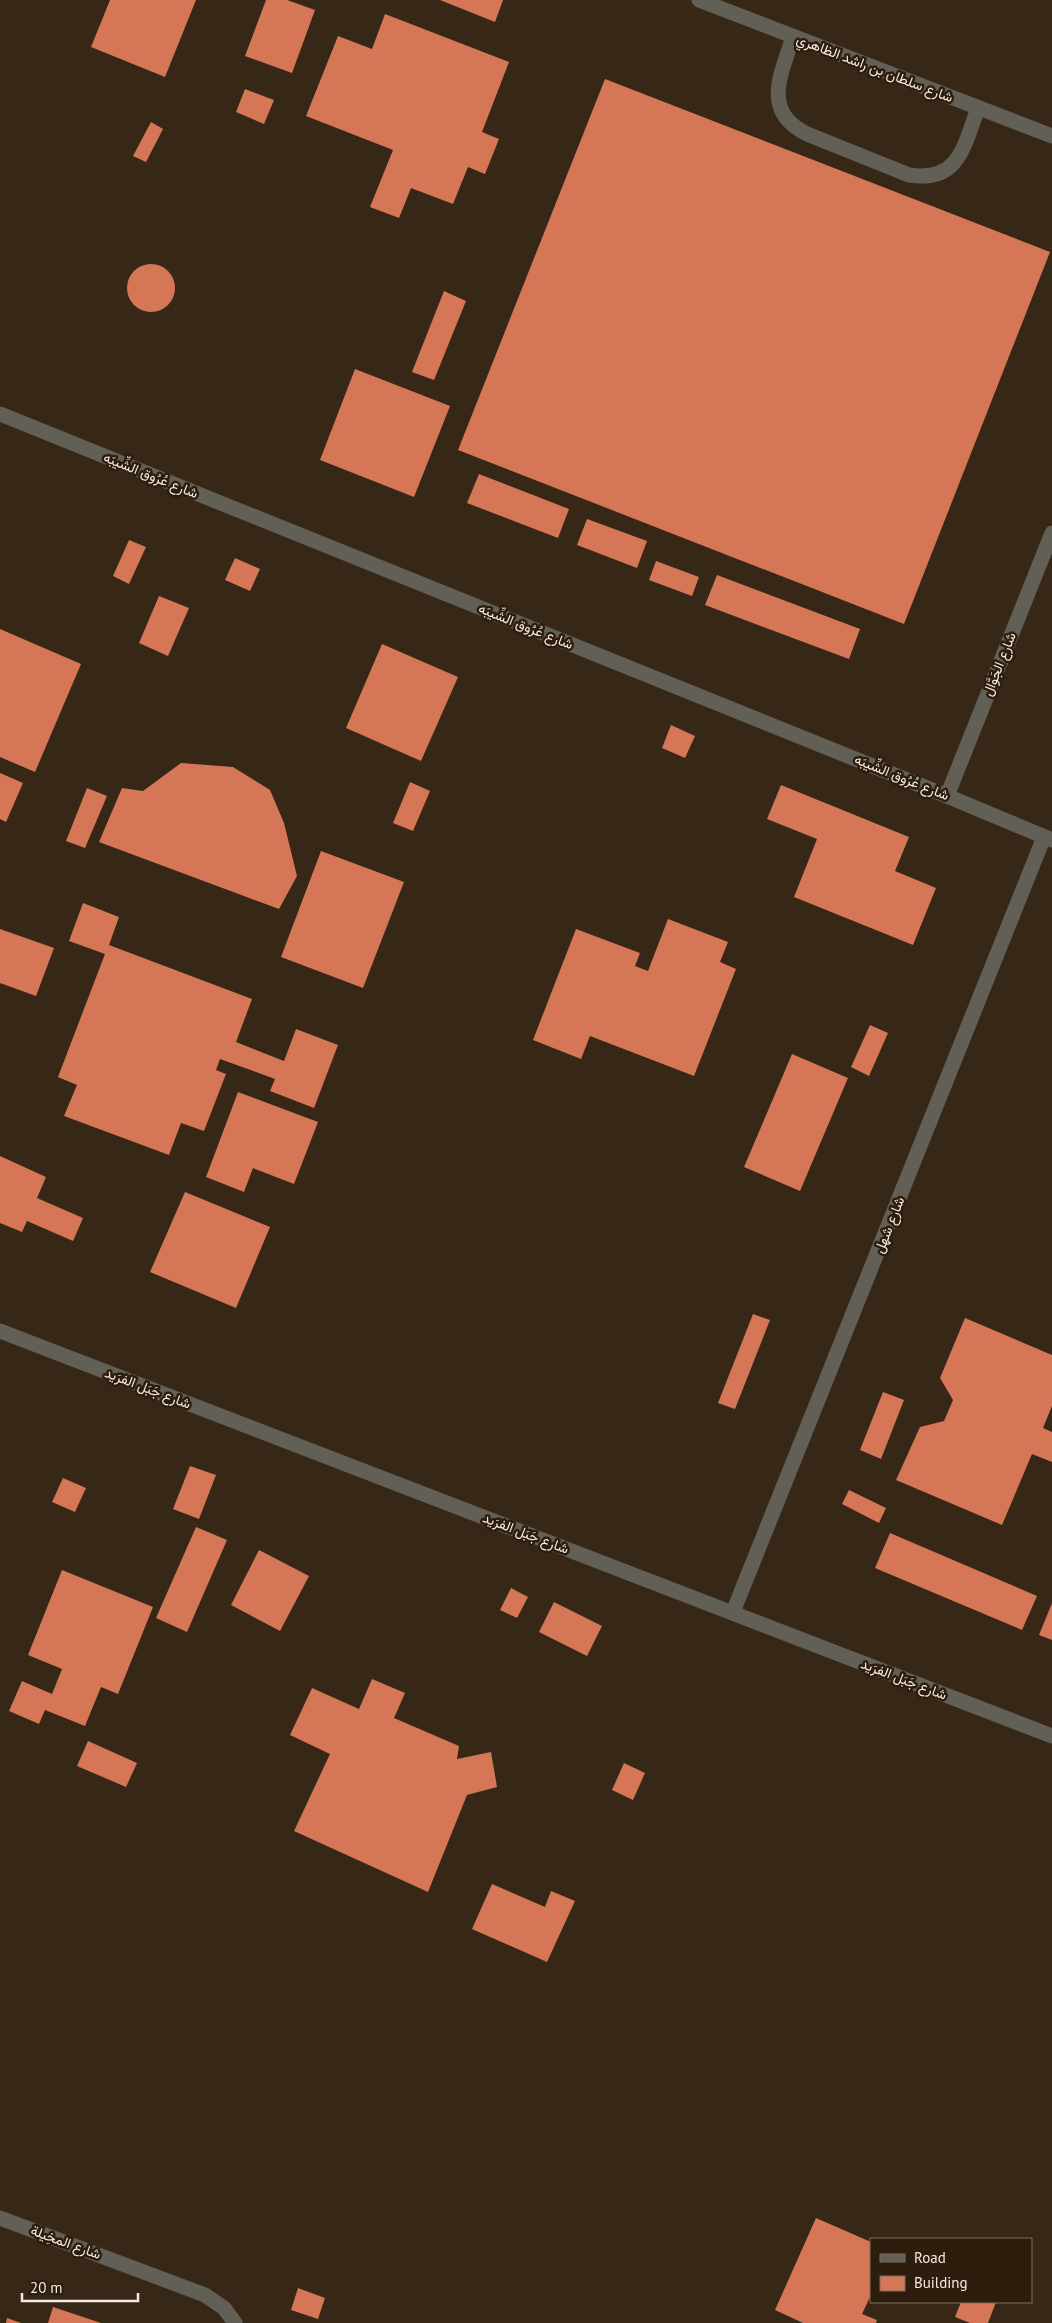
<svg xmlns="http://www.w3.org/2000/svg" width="1052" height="2323" font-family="'PT Sans',Vazirmatn,sans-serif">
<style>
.building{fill:#d57756}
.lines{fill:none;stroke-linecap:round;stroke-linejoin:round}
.lane{stroke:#626056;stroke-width:15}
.street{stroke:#626056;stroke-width:15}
.labels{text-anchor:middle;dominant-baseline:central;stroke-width:5;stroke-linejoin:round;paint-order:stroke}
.street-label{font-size:14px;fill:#f6ebe1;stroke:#2c1d0d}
</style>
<rect width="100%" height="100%" fill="#362716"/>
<!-- building -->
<g class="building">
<polygon points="110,0 196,0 165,77 91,47"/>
<polygon points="266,0 287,0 315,10 292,73 245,56"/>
<polygon points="440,0 503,0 495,22"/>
<polygon points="385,14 509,62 482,132 499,139 485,174 468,167 453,204 411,188 399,218 370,207 393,150 306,116 338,36 372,49"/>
<polygon points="605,79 1050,252 904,624 458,450"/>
<polygon points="245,89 274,100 264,124 236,112"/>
<polygon points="151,122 163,129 146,162 133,156"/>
<circle cx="151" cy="288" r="24"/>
<polygon points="444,291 466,301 434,380 412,372"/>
<polygon points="355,369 450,406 414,497 320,460"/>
<polygon points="479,474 569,509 558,538 467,503"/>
<polygon points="587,519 647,541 637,568 577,545"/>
<polygon points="129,540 146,547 129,584 113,576"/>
<polygon points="235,558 260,569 250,591 225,580"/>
<polygon points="656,561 699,577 692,596 649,580"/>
<polygon points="717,575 860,629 849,659 705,605"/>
<polygon points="159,596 189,608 168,656 139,643"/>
<polygon points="0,629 81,664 35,772 0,757"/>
<polygon points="382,644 458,677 421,761 346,728"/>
<polygon points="671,725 695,736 685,758 662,748"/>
<polygon points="181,763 233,767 270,790 284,823 297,876 279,909 99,842 122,788 143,791"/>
<polygon points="0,773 23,783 6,822 0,819"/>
<polygon points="410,782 430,791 413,831 393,823"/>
<polygon points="781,785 909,837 895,871 936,888 913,945 794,897 817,839 767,819"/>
<polygon points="87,788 107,796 85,848 66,841"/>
<polygon points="321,851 404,882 363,988 281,957"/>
<polygon points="83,903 119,917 109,945 252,999 236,1042 284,1061 296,1029 338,1045 314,1108 270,1091 275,1079 220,1059 216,1070 226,1074 204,1131 181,1123 169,1155 64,1116 77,1085 58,1077 105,954 69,941"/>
<polygon points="668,919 728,942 720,962 736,969 694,1076 590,1036 581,1059 533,1040 576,929 640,953 635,966 648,971"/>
<polygon points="0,929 54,948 36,996 0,983"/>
<polygon points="870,1025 888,1033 869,1076 851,1067"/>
<polygon points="792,1054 848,1078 800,1191 744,1167"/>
<polygon points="238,1092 318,1122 294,1184 253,1168 244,1192 206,1177"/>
<polygon points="0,1156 46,1177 37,1198 83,1218 73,1241 27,1221 22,1232 0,1223"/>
<polygon points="185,1192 270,1227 236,1308 150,1272"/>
<polygon points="753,1314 770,1320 735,1409 718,1403"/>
<polygon points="965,1318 1052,1355 1052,1406 1043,1428 1052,1432 1052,1462 1032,1454 1002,1525 896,1480 920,1427 944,1421 953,1400 940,1378"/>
<polygon points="883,1392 904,1400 881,1459 860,1450"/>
<polygon points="190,1466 216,1475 199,1519 173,1509"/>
<polygon points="63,1478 86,1488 75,1512 52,1502"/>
<polygon points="849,1490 886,1508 879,1523 842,1504"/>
<polygon points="196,1527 227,1540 187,1632 156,1618"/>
<polygon points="890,1533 1037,1596 1022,1630 875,1568"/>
<polygon points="259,1550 309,1576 280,1631 231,1605"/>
<polygon points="62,1570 153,1607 118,1694 101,1687 85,1726 45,1710 39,1724 9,1711 22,1681 52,1694 62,1669 28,1655"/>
<polygon points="511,1588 528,1597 517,1618 500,1610"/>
<polygon points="554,1602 602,1626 587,1656 539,1632"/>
<polygon points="1052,1603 1052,1640 1039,1635"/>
<polygon points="372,1679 405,1693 394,1718 459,1746 457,1759 491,1752 497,1787 467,1795 428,1892 294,1831 330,1754 290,1735 312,1688 359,1709"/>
<polygon points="88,1741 137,1763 126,1787 77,1766"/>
<polygon points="624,1763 645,1773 633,1800 612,1790"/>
<polygon points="492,1884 545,1907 551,1891 575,1901 547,1962 472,1929"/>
<polygon points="816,2218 871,2242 871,2295 862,2314 877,2320 876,2323 803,2323 775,2310"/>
<polygon points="298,2288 325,2298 318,2319 291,2310"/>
<polygon points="961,2302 996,2302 988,2323 970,2323 955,2317"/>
<polygon points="53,2307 101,2323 48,2323"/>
<polygon points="7,2318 21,2323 6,2323"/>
</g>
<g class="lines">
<!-- lane -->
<path class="lane" d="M793,37c-12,38 -32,74 14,97l102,41c50,8 55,-29 69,-67"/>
<!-- street -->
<g class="street">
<polyline points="699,0 1052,136"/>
<polyline points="0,414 947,796 1052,840"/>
<polyline points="947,796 1052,533"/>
<polyline points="0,1331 1052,1736"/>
<polyline points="733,1612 1044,837"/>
<polyline points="0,2218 205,2295 224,2308 235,2323"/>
</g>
</g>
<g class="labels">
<!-- street labels -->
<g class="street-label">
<text transform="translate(875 68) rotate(21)">شارع سلطان بن راشد الظاهري</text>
<text transform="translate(151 475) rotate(22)">شارع عُرُوق الشِّيبَه</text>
<text transform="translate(526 626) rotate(22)">شارع عُرُوق الشِّيبَه</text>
<text transform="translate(999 664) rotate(-68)">شارع الجَوَّال</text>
<text transform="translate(902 777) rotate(22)">شارع عُرُوق الشِّيبَه</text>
<text transform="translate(889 1225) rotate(-68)">شارع شهل</text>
<text transform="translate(148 1388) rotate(21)">شارع جَبَل الفرَيد</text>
<text transform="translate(526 1533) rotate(21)">شارع جَبَل الفرَيد</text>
<text transform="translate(904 1679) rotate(21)">شارع جَبَل الفرَيد</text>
<text transform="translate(66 2242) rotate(20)">شارع المخِيلة</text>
</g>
</g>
<!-- legend -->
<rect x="870" y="2238" width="162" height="65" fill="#2c1d0d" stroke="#7d6f62"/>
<rect x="880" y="2254" width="25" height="8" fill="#626056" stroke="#7d6f62"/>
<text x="914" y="2263" font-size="15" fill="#f6ebe1">Road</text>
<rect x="880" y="2276" width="25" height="15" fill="#d57756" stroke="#7d6f62"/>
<text x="914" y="2288" font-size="15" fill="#f6ebe1">Building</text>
<!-- scale -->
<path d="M22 2293v8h116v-8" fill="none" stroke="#f6ebe1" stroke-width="2.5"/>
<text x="30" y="2293" font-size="15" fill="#f6ebe1" stroke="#2c1d0d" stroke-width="4" paint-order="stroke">20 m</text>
</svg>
